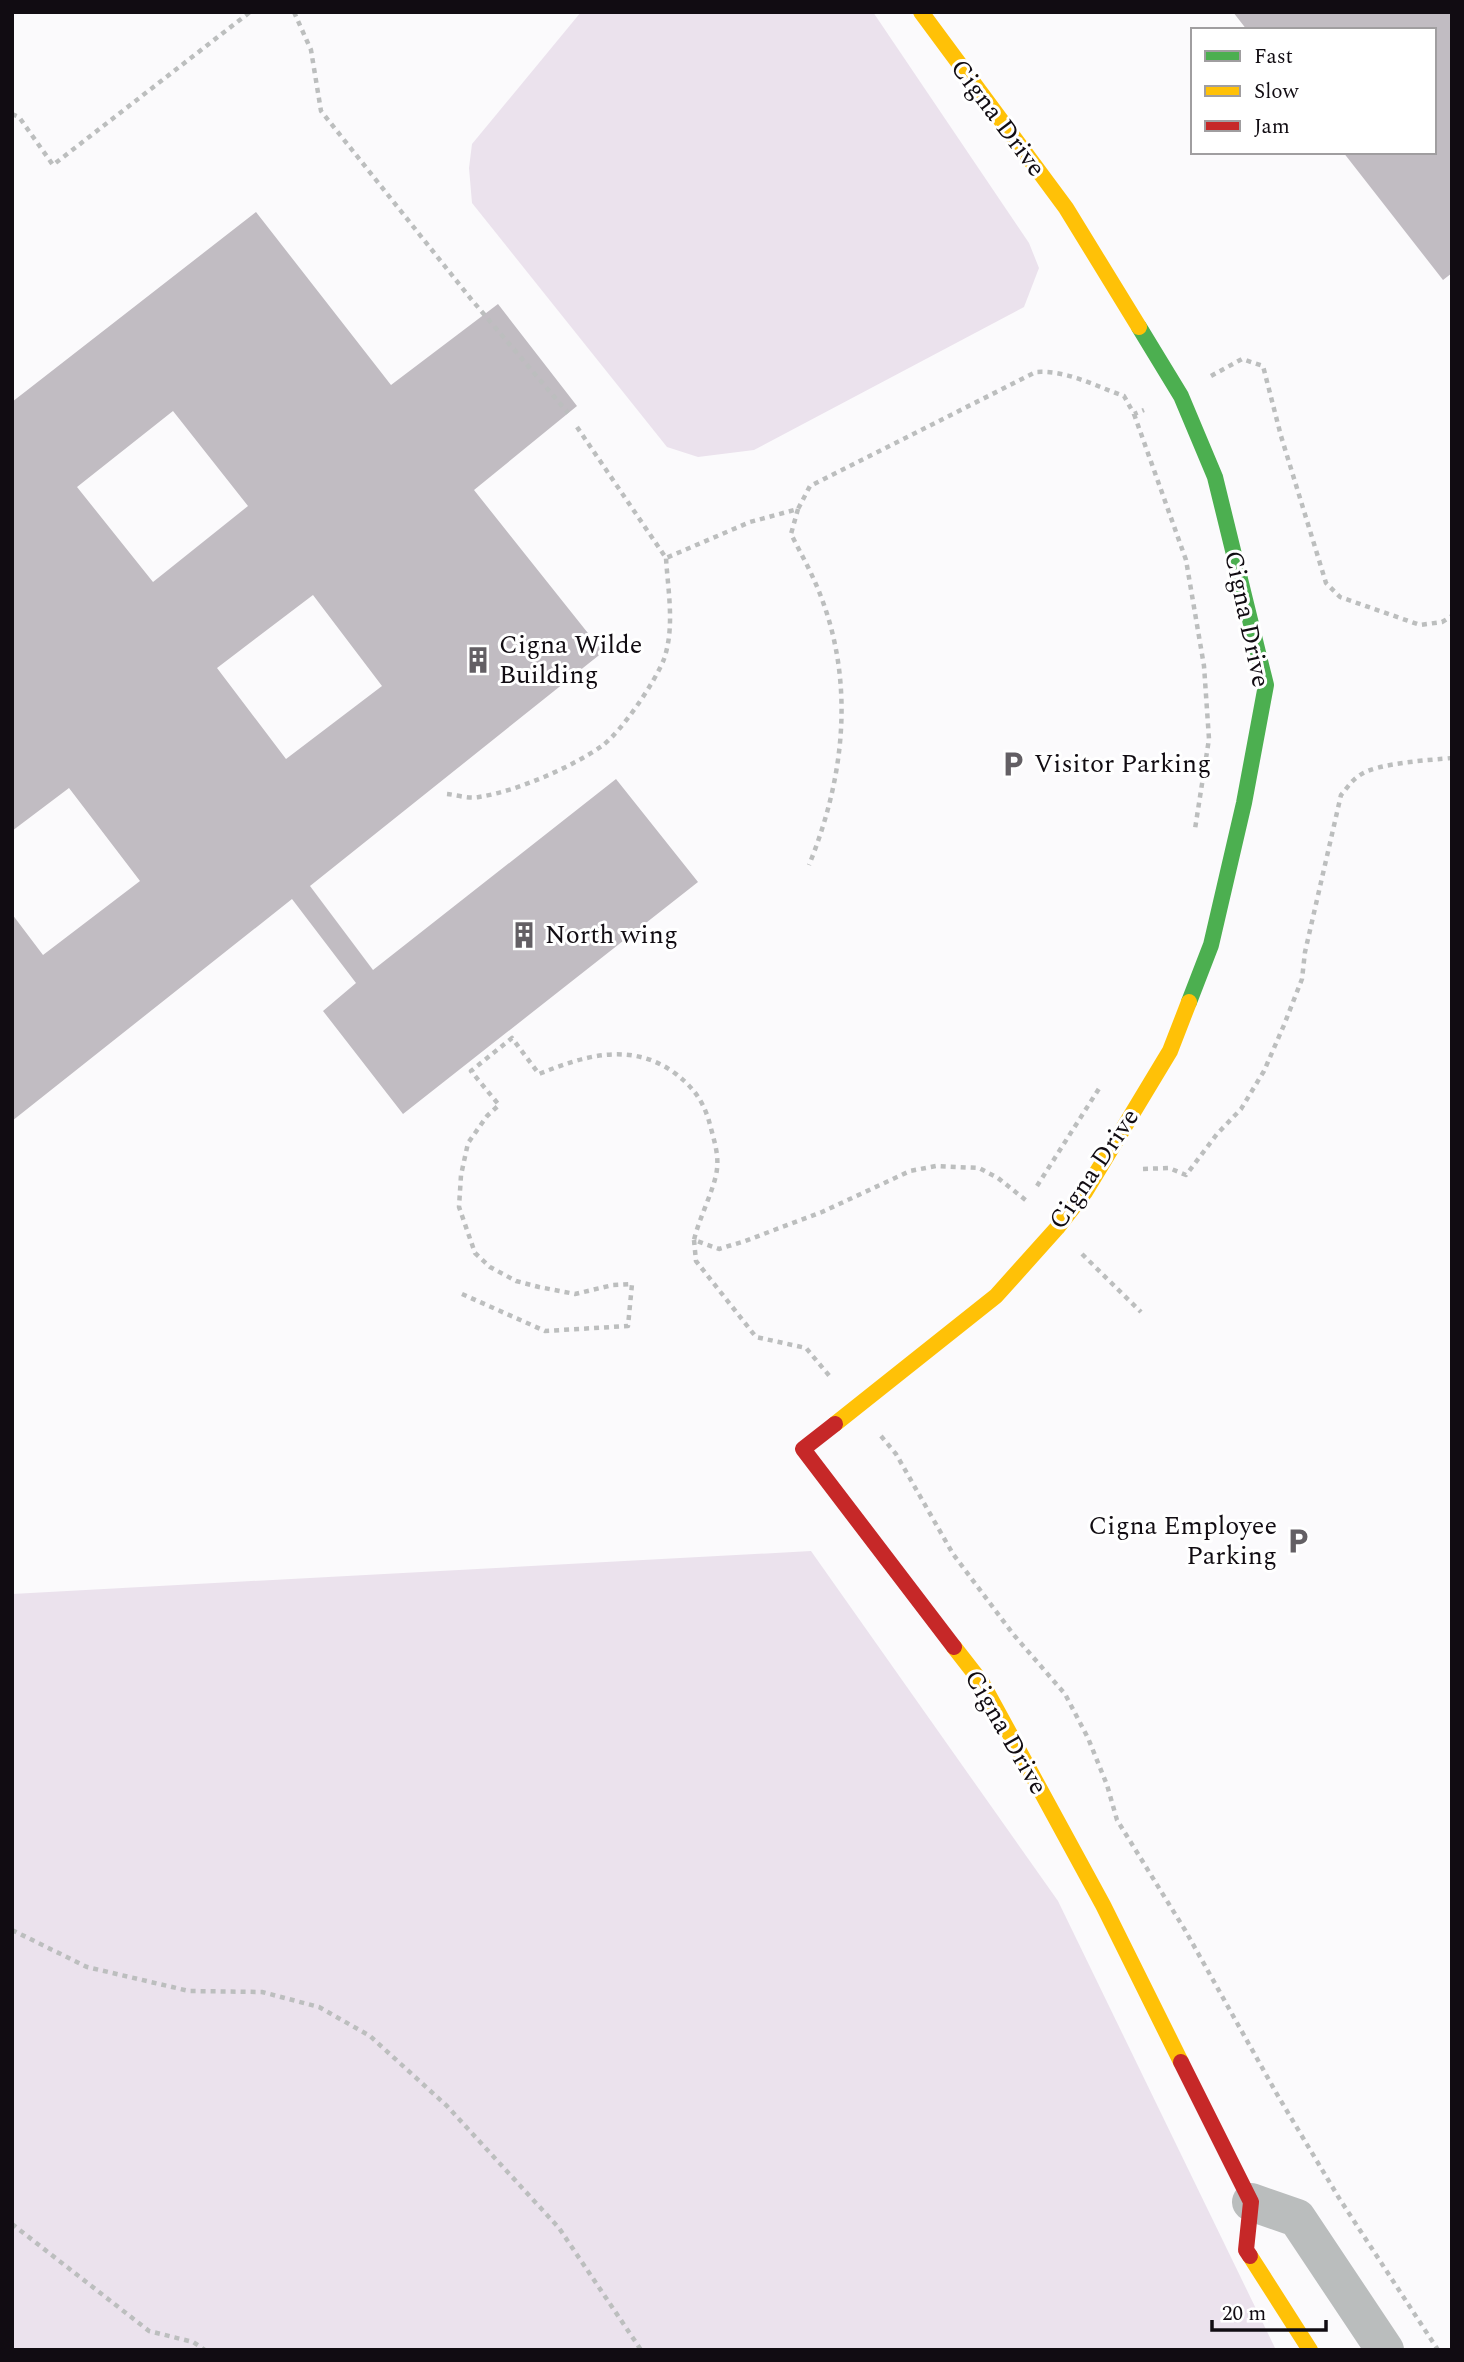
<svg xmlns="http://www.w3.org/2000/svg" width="1464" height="2362" font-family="Spectral,serif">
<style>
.green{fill:#ebe2ed}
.building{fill:#c1bcc2;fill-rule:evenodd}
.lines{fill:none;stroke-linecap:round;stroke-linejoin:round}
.path{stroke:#bcbebe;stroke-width:4.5;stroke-dasharray:5 5;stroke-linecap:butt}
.street{stroke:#babdbd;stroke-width:38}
.fast{stroke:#4caf50;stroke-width:16}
.slow{stroke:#ffc107;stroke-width:16}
.jam{stroke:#c62828;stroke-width:16}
.labels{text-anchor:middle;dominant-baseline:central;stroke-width:6;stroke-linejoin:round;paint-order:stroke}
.street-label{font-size:26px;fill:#110c12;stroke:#fff}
.poi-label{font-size:26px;fill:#110c12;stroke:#fff;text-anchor:start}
</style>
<rect width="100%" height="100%" fill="#fbfafc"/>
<!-- green -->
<g class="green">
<polygon points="581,12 873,12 1029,243 1039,268 1024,307 754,450 698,457 667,447 472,203 469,168 472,144"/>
<polygon points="811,1551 1058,1901 1276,2350 12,2350 12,1594"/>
</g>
<!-- building -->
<g class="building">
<polygon points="1233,12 1452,12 1452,273 1443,280 1343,152 1434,152 1434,30 1247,30"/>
<path d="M256,212l135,173 107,-81 79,102 -103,84 129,162 -293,234 63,84 243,-191 82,103 -295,232 -80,-103 33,-28 -64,-84 -280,222v-207l31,41 97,-74 -71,-93 -57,43v-429zM173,411l75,95 -95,76 -76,-95zM313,595l69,91 -96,73 -69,-91z"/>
</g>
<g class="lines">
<!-- path -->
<g class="path">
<polyline points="294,12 311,50 321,111 471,299 568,413"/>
<polyline points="12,114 19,117 53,165 250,12"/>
<polyline points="1211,376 1242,359 1263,366 1281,436 1326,583 1340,597 1420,625 1442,622 1452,616"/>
<polyline points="1134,414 1186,560 1204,666 1209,739 1195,829"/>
<path d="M577,427l89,131 84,-36 48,-13 12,-23 226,-114c31,-2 59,14 88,24l10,18 10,-4"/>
<path d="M798,509l-7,25c8,16 17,32 24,48 41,93 31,192 -6,283"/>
<path d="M447,794c10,1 22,5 32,3 38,-6 91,-29 123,-51 20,-15 53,-64 62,-87 11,-32 4,-68 2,-101"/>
<path d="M1143,1169l26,-1 17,7 31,-41 24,-25 23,-38 20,-46 18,-46 3,-27 36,-157c6,-7 11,-15 19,-20 17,-12 70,-15 92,-17"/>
<polyline points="1037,1186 1100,1087"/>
<polyline points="694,1240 696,1261 756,1337 806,1348 832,1379"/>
<polyline points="1082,1254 1141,1312"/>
<path d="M462,1294l83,37 83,-5 4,-42 -19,1 -38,9 -36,-7 -23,-6 -26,-14 -15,-14 -16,-46 2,-32 7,-32 19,-27 12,-11 -28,-34 41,-33 27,36c44,-18 90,-32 133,-3 19,14 30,27 37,50 4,16 10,32 8,48 -2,19 -18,49 -23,71l25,9 26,-8 77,-29 88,-41 26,-5 43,2 19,10 30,24"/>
<polyline points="881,1436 896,1454 953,1554 1013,1634 1065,1694 1088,1738 1107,1785 1117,1820 1185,1930 1278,2096 1339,2198 1438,2350"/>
<polyline points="12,1930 87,1967 189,1991 262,1992 319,2007 370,2036 447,2106 559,2228 641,2350"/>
<polyline points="12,2224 149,2331 193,2342 205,2350"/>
</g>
<!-- street -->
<polyline class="street" points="1251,2202 1297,2218 1385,2350"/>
<!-- fast -->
<polyline class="fast" points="1139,327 1181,396 1215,477 1266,685 1244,803 1211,945 1189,1002"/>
<!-- slow -->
<g class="slow">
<polyline points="921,12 1066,208 1139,327"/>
<polyline points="835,1424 996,1296 1057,1228 1085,1192 1170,1051 1189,1002"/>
<polyline points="954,1647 982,1683 1103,1905 1181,2062"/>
<polyline points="1250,2256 1310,2350"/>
</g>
<!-- jam -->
<g class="jam">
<polyline points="835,1424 803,1449 954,1647"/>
<polyline points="1181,2062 1251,2202 1246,2250 1250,2256"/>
</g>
</g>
<!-- icons -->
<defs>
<symbol id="building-bare" viewBox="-9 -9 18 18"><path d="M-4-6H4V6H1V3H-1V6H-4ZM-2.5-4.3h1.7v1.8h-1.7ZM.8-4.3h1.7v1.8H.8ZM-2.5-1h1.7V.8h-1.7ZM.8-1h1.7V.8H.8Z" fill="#635f64" stroke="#fff" stroke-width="2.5" paint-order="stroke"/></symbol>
<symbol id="parking-bare" viewBox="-9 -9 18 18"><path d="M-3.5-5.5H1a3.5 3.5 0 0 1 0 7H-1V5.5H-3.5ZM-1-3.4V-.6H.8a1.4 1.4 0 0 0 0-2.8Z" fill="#635f64" stroke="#fff" stroke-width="2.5" paint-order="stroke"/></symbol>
</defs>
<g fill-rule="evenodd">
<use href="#building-bare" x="459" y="641" width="38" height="38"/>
<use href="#parking-bare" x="994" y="745" width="38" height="38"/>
<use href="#building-bare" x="505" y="916" width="38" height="38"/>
<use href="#parking-bare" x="1279" y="1522" width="38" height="38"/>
</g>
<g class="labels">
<!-- street labels -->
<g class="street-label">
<text transform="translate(998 118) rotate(53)">Cigna Drive</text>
<text transform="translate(1247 619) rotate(78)">Cigna Drive</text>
<text transform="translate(1094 1169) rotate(-56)">Cigna Drive</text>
<text transform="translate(1006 1732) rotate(60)">Cigna Drive</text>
</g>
<!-- poi labels -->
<g class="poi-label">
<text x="499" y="645">Cigna Wilde<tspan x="499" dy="30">Building</tspan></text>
<text x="1034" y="764">Visitor Parking</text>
<text x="545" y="935">North wing</text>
<text x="1277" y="1526" text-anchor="end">Cigna Employee<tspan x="1277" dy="30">Parking</tspan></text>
</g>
</g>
<!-- border -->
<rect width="1464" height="2362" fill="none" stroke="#110c12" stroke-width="28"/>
<!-- legend -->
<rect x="1191" y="28" width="245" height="126" fill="#ffffff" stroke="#a09ea0" stroke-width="2"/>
<rect x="1205" y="51" width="35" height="10" fill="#4caf50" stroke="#a09ea0" stroke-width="2"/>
<text x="1254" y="63" font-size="21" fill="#110c12">Fast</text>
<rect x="1205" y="86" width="35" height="10" fill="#ffc107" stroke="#a09ea0" stroke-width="2"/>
<text x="1254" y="98" font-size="21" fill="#110c12">Slow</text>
<rect x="1205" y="121" width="35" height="10" fill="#c62828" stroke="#a09ea0" stroke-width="2"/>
<text x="1254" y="133" font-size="21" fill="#110c12">Jam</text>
<!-- scale -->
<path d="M1212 2320v10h114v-10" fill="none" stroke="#110c12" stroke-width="3.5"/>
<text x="1222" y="2320" font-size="21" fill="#110c12" stroke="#ffffff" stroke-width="5" paint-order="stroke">20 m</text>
</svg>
